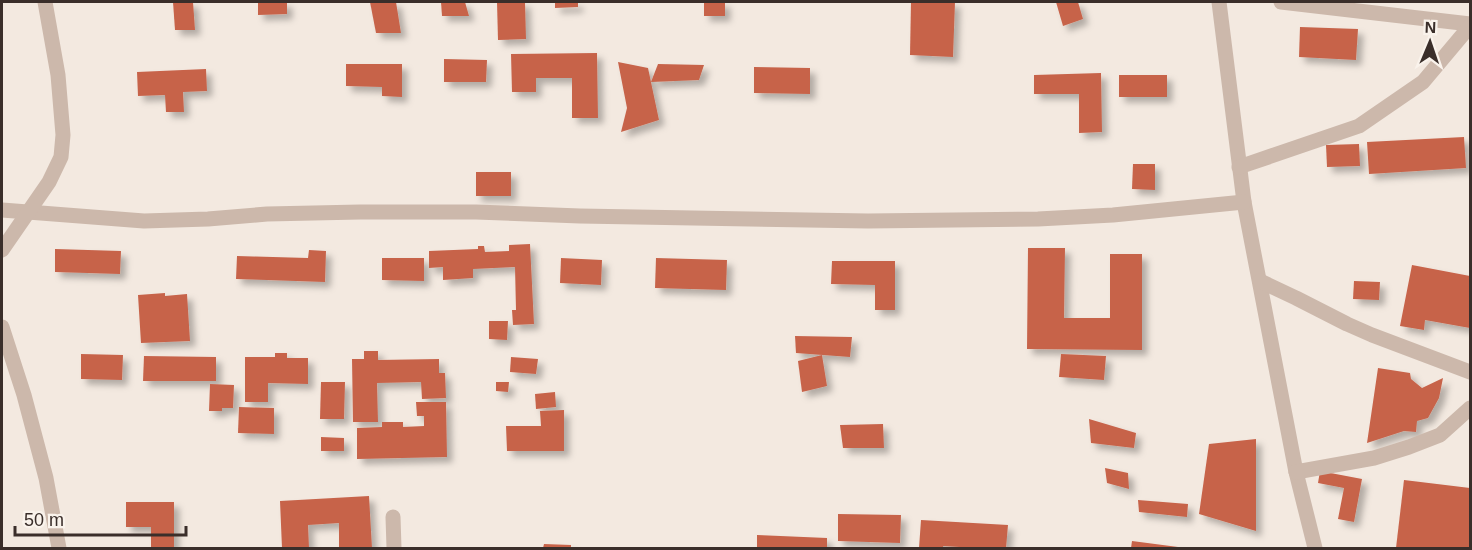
<svg xmlns="http://www.w3.org/2000/svg" width="1472" height="550" font-family="Helvetica,sans-serif">
<style>
.building{fill:#c7634a;filter:url(#shadow)}
.lines{fill:none;stroke-linecap:round;stroke-linejoin:round}
.street{stroke:#ccb8ab;stroke-width:15}
</style>
<defs>
<filter id="shadow"><feDropShadow dx="5.5" dy="5.5" stdDeviation="3" flood-color="#0004"/></filter>
</defs>
<rect width="100%" height="100%" fill="#f3e9e0"/>
<!-- building -->
<g class="building">
<polygon points="173,2 193,2 195,30 175,30"/>
<polygon points="258,2 287,2 287,14 258,15"/>
<polygon points="370,2 396,2 401,33 376,33"/>
<polygon points="441,2 465,2 469,16 442,16"/>
<polygon points="497,2 525,2 526,39 498,40"/>
<polygon points="555,2 578,2 578,7 555,8"/>
<rect x="704" y="2" width="21" height="14"/>
<polygon points="911,2 955,2 953,57 910,55"/>
<polygon points="1056,2 1078,2 1083,19 1063,26"/>
<polygon points="1300,27 1358,29 1356,60 1299,57"/>
<polygon points="597,53 598,118 572,118 572,78 536,78 536,92 512,92 511,54"/>
<polygon points="444,59 487,60 486,82 444,82"/>
<polygon points="618,62 648,68 659,120 621,132 627,108"/>
<polygon points="346,64 402,64 402,97 382,96 382,87 346,86"/>
<polygon points="658,64 704,65 699,80 651,82"/>
<polygon points="754,67 810,68 810,94 754,93"/>
<polygon points="206,69 207,91 183,92 184,112 166,112 165,95 138,96 137,72"/>
<polygon points="1101,73 1102,132 1079,133 1079,94 1034,94 1034,75"/>
<rect x="1119" y="75" width="48" height="22"/>
<polygon points="1464,137 1466,168 1369,174 1367,142"/>
<polygon points="1359,144 1360,166 1327,167 1326,145"/>
<polygon points="1133,164 1155,164 1155,190 1132,189"/>
<rect x="476" y="172" width="35" height="24"/>
<polygon points="530,244 534,324 513,325 512,310 516,310 515,267 473,269 473,278 443,280 443,267 429,268 429,251 478,249 478,246 484,246 485,252 509,251 509,245"/>
<polygon points="1028,248 1065,248 1064,318 1110,318 1110,254 1142,254 1142,350 1027,349"/>
<polygon points="55,249 121,251 120,274 55,272"/>
<polygon points="309,250 326,251 325,282 236,279 237,256 308,258"/>
<polygon points="382,258 424,258 424,281 382,280"/>
<polygon points="561,258 602,260 601,285 560,283"/>
<polygon points="656,258 727,260 726,290 655,288"/>
<polygon points="832,261 895,261 895,310 875,310 875,285 831,284"/>
<polygon points="1412,265 1470,276 1470,328 1425,320 1424,330 1400,326"/>
<polygon points="1354,281 1380,282 1379,300 1353,299"/>
<polygon points="165,293 165,296 187,294 190,341 141,343 138,295"/>
<polygon points="489,321 508,321 507,340 489,339"/>
<polygon points="795,336 852,337 850,357 796,353"/>
<polygon points="364,351 378,351 378,360 439,359 439,373 445,373 446,398 422,399 421,382 377,383 378,422 353,422 352,359 364,359"/>
<polygon points="275,353 287,353 287,358 308,358 308,384 268,383 268,402 245,402 245,357 275,357"/>
<polygon points="81,354 123,355 122,380 81,379"/>
<polygon points="1061,354 1106,356 1104,380 1059,377"/>
<polygon points="822,355 827,386 802,392 798,361"/>
<polygon points="144,356 216,357 216,381 143,381"/>
<polygon points="511,357 538,359 536,374 510,372"/>
<polygon points="1378,368 1410,373 1411,379 1422,388 1443,378 1439,398 1428,418 1417,421 1416,432 1404,431 1367,443"/>
<polygon points="321,382 345,382 344,419 320,419"/>
<polygon points="496,382 509,382 508,392 496,391"/>
<polygon points="210,384 234,385 233,408 222,408 222,411 209,411"/>
<polygon points="555,392 556,407 536,409 535,394"/>
<polygon points="416,402 446,402 447,457 357,459 357,428 382,427 382,422 403,422 403,427 424,426 424,416 417,416"/>
<polygon points="239,407 274,408 274,434 238,433"/>
<polygon points="564,410 564,451 507,451 506,426 541,426 540,411"/>
<polygon points="1089,419 1136,433 1134,448 1091,443"/>
<polygon points="883,424 884,448 843,448 840,425"/>
<polygon points="321,437 344,438 344,451 321,451"/>
<polygon points="1256,439 1256,531 1199,514 1209,444"/>
<polygon points="1105,468 1128,473 1129,489 1107,483"/>
<polygon points="1320,471 1362,479 1354,522 1338,519 1344,488 1318,483"/>
<polygon points="1404,480 1470,488 1470,548 1396,548"/>
<polygon points="369,496 372,548 339,548 339,523 308,525 309,548 282,548 280,501"/>
<polygon points="1138,500 1188,504 1187,517 1139,512"/>
<polygon points="126,502 174,502 174,548 151,548 151,527 126,527"/>
<polygon points="838,514 901,515 900,543 838,541"/>
<polygon points="921,520 1008,525 1006,548 976,548 943,546 943,548 919,548"/>
<polygon points="757,535 827,538 827,548 757,548"/>
<polygon points="1132,541 1178,547 1178,548 1131,548"/>
<polygon points="544,544 571,545 571,548 543,548"/>
</g>
<g class="lines">
<!-- street -->
<g class="street">
<polyline points="1219,2 1244,202 1296,472 1315,548"/>
<polyline points="1281,2 1470,24"/>
<polyline points="1239,167 1359,126 1423,82 1470,26"/>
<polyline points="2,210 144,221 208,219 267,214 360,212 476,212 580,216 868,221 1038,219 1113,215 1244,202"/>
<polyline points="2,250 49,182 61,157 63,135 58,75 45,2"/>
<polyline points="1260,281 1296,298 1347,324 1372,335 1470,372"/>
<polyline points="2,327 24,395 46,478 59,548"/>
<polyline points="1296,472 1374,458 1409,447 1440,435 1470,408"/>
<polyline points="393,517 394,548"/>
</g>
</g>
<!-- border -->
<rect width="1472" height="550" fill="none" stroke="#3a2e2a" stroke-width="6"/>
<!-- north arrow -->
<g transform="translate(1430 42) rotate(2)" stroke="#faf3ec" stroke-width="4.5" paint-order="stroke">
<path d="M0-4.5L10 22L0 15L-10 22Z" fill="#3a2e2a"/>
<text y="-9" font-size="16" font-weight="bold" text-anchor="middle" fill="#3a2e2a">N</text>
</g>
<!-- scale -->
<path d="M15 526v9h171v-9" fill="none" stroke="#3a2e2a" stroke-width="3"/>
<text x="24" y="526" font-size="18" fill="#3a2e2a" stroke="#faf3ec" stroke-width="4.5" paint-order="stroke">50 m</text>
</svg>
